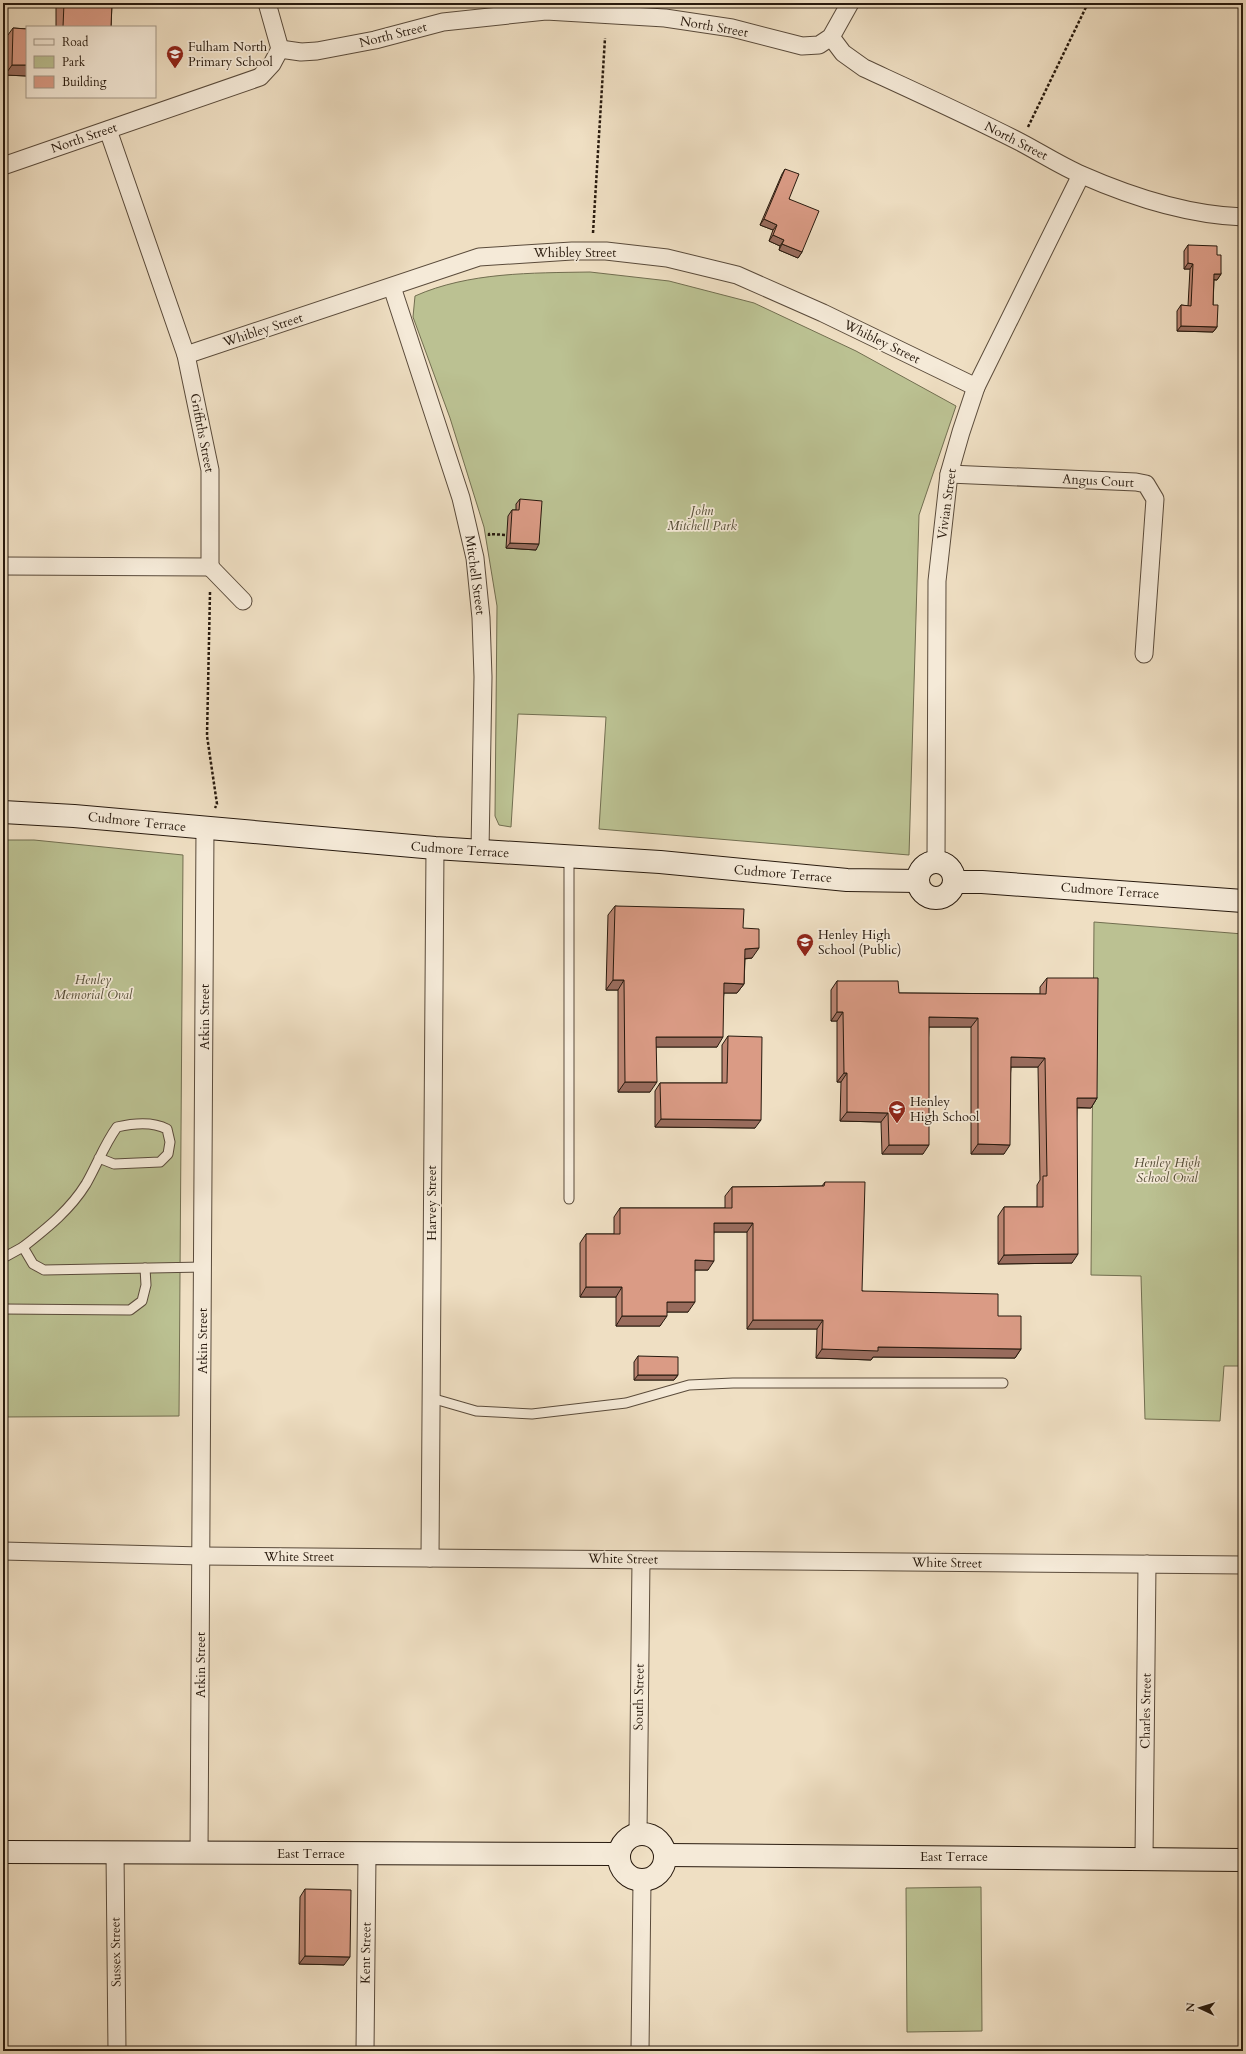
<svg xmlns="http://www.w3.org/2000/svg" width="1246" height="2054" font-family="Cardo,serif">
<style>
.green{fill:#bbc192;stroke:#726e50}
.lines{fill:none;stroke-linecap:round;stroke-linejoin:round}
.lane-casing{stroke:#5a4b3b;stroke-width:11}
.street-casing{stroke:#5a4b3b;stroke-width:19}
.secondary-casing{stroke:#281a0e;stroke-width:24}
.path{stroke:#281a0e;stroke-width:2.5;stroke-dasharray:3 2;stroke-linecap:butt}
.lane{stroke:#f5ead8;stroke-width:9}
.street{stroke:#f5ead8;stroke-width:17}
.secondary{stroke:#f5ead8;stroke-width:22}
.wall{fill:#bb8572;stroke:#281a0e}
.shaded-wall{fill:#996c5d;stroke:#281a0e}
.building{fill:#da9b85;stroke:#281a0e}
.labels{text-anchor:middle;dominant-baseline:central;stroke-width:3.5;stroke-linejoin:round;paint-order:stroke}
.street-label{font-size:13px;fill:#281a0e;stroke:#f5ead8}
.poi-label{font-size:13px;fill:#281a0e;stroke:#f5ead8;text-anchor:start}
.park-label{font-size:13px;font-style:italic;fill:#544c36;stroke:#f5ead8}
</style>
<rect width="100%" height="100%" fill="#efdfc3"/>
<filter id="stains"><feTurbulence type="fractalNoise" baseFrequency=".005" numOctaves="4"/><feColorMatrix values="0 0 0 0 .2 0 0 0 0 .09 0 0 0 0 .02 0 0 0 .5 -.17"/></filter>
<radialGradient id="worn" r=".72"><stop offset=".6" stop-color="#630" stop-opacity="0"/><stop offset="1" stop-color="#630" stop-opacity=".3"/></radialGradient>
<!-- green -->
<g class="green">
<path d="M590,272l79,9 85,22 102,48 100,55 -37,109 -10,340 -310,-26 7,-112 -88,-3 -7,113 -12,-2 -4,-9 2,-210 -13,-79 -34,-109 -37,-101 2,-21c54,-24 117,-23 175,-24z"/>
<polygon points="3,840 34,840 183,855 179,1416 3,1417"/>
<polygon points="1094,922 1243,934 1243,1366 1224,1366 1220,1421 1145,1419 1141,1276 1091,1275"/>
<polygon points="981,1887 982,2031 907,2032 906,1888"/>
</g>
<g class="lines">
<defs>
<g id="lane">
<path d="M99,1158l15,6 46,-2 8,-8 2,-12 -3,-13c-15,-8 -33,-6 -50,-2 -13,18 -20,38 -31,57 -16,26 -39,44 -63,63l10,17 11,6 160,-3"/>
<polyline points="569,1199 569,857"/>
<polyline points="3,1258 23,1247"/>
<polyline points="3,1309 130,1310 142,1301 146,1285 145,1268"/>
<polyline points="431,1398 476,1411 532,1414 626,1403 689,1385 733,1383 1003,1383"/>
</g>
<g id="street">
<polyline points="267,3 280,49"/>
<path d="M831,37l12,16 21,15c52,24 105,48 156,74 21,11 41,24 62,33 50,22 106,40 161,42"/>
<polyline points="280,49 301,52 317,51 375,40 443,22 546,11 665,18 732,28 802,46 819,45 831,37 850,3"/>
<polyline points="108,130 186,355 210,470 210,567"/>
<polyline points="3,166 260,77 272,64 280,49"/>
<polyline points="392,287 461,498 475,558 481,618 483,677 480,851"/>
<polyline points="186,355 479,257 572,251 606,251 667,258 737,275 823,313 976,387"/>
<polyline points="949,474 1136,482 1146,484 1155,499 1144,654"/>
<polyline points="3,566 210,567"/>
<polyline points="210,567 243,601"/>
<polyline points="936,862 937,581 949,474 961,432 976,387 1081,175"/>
<polyline points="3,1551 202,1556 1243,1565"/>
<polyline points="430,1558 435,848"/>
<polyline points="638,1834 641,1560"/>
<polyline points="115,1853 117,2051"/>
<polyline points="199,1853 205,828"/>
<polyline points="1144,1858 1147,1564"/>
<polyline points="365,2051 367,1855"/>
<polyline points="640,2051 642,1881"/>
</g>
<g id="secondary">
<polyline points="3,812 74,816 435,848 660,862 847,880 918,881"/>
<circle cx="936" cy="880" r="18"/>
<polyline points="954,882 982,882 1243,901"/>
<circle cx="642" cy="1857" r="23"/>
<polyline points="3,1852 619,1854"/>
<polyline points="666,1855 1243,1860"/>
</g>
</defs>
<!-- lane casing -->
<use href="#lane" class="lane-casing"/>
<!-- street casing -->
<use href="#street" class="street-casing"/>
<!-- secondary casing -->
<use href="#secondary" class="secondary-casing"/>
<!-- path -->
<g class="path">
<polyline points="1028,127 1088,3"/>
<polyline points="593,233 605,38"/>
<polyline points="489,536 489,534 507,535"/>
<polyline points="210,592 207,736 217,804 215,808"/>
</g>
<!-- lane -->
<use href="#lane" class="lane"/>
<!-- street -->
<use href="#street" class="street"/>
<!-- secondary -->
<use href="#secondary" class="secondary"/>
</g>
<!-- wall -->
<g class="wall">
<polygon points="56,3 112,3 111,27 56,27"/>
<polygon points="13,28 27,29 27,76 5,75 5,39"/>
<polygon points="785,169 789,199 802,252 798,258 779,250 780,246 769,241 773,230 760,225 782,174"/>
<polygon points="1188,245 1217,255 1221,274 1217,280 1214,280 1213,305 1217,327 1213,332 1177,331 1177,311 1181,305 1188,306 1190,269 1184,269 1184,251"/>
<polygon points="520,499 536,550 506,548 508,516 512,510 516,510 516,504"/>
<polygon points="615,906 743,928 752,958 745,959 744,984 737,993 724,993 717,1047 656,1047 650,1092 618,1092 618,990 606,990 608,915"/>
<polygon points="1047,978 1097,1098 1091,1108 1077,1108 1072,1263 998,1264 998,1216 1004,1207 1037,1207 1037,1185 1040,1180 1038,1067 1011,1067 1004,1154 971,1154 971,1027 929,1027 923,1154 882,1154 881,1122 840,1121 841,1082 837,1082 837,1021 831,1021 831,990 837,981 899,993 1040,994 1040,987"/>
<polygon points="728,1036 755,1128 655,1127 655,1091 660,1083 722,1083 722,1045"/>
<polygon points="825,1182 862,1291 998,1316 1021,1349 1015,1358 873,1357 871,1360 816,1358 817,1329 747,1329 747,1232 714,1232 708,1270 695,1270 688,1312 667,1312 660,1326 616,1326 616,1297 580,1297 580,1243 586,1234 614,1234 614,1217 620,1208 725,1208 725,1196 732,1187 822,1186"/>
<polygon points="638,1356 678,1375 674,1380 634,1380 634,1362"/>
<polygon points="305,1889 344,1965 299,1964 300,1897"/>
</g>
<!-- shaded-wall -->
<g class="shaded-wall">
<polygon points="12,65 27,65 27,76 5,75"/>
<polygon points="764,219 777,225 773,230 760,225"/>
<polygon points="773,235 784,240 780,246 769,241"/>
<polygon points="782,244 802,252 798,258 779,250"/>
<polygon points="1188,263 1193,264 1190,269 1184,269"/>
<polygon points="1214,274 1221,274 1217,280 1211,279"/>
<polygon points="1181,326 1217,327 1213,332 1177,331"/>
<polygon points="510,543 539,544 536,550 506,548"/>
<polygon points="759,948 752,958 738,959 745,949"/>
<polygon points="613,980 624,980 618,990 606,990"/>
<polygon points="724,983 744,984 737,993 717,993"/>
<polygon points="837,1012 843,1012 837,1021 831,1021"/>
<polygon points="929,1017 978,1018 971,1027 922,1027"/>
<polygon points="656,1037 723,1037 717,1047 649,1047"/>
<polygon points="1011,1057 1045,1058 1038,1067 1005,1067"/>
<polygon points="844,1073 847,1073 841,1082 837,1082"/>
<polygon points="625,1082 657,1082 650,1092 618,1092"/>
<polygon points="1077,1098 1097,1098 1091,1108 1071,1107"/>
<polygon points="847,1112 888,1113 881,1122 840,1121"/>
<polygon points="661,1119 761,1120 755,1128 655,1127"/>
<polygon points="978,1144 1010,1145 1004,1154 971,1154"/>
<polygon points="889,1145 929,1145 923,1154 882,1154"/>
<polygon points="714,1223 753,1223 747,1232 708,1232"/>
<polygon points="1078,1254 1072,1263 998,1264 1004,1255"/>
<polygon points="695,1260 714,1261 708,1270 689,1270"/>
<polygon points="586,1287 622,1287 616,1297 580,1297"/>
<polygon points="667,1302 695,1302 688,1312 660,1312"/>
<polygon points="622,1316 667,1316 660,1326 616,1326"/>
<polygon points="753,1320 823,1320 817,1329 747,1329"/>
<polygon points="878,1347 1021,1349 1015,1358 873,1357 871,1360 816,1358 822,1349"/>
<polygon points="638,1375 678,1375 674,1380 634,1380"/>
<polygon points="305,1956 350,1957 344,1965 299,1964"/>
</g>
<!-- building -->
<g class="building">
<polygon points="64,3 112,3 111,27 63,27"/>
<polygon points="13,28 27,29 27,65 12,65"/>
<polygon points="785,169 799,174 789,199 819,211 802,252 782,244 784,240 773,235 777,225 764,219"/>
<polygon points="1188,245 1217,246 1217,255 1221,255 1221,274 1214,274 1213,305 1218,305 1217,327 1181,326 1181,305 1191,306 1193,264 1188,263"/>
<polygon points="520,499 542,501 539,544 510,543 512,510 519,510"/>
<polygon points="615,906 744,909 743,928 759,929 759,948 745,949 744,984 724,983 723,1037 656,1037 657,1082 625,1082 624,980 613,980"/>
<polygon points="1047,978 1098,978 1097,1098 1077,1098 1078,1254 1004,1255 1004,1207 1043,1207 1043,1176 1047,1176 1045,1058 1011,1057 1010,1145 978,1144 978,1018 929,1017 929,1145 889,1145 888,1113 847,1112 847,1073 844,1073 843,1012 837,1012 837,981 898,981 899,993 1046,994"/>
<polygon points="728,1036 762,1037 761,1120 661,1119 660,1083 727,1083"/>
<polygon points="825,1182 865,1182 862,1291 998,1294 998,1316 1021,1316 1021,1349 878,1347 878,1351 822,1349 823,1320 753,1320 753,1223 714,1223 714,1261 695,1260 695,1302 667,1302 667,1316 622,1316 622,1287 586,1287 586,1234 620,1234 620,1208 732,1208 732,1187 824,1186"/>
<polygon points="638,1356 678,1357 678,1375 638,1375"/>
<polygon points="305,1889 351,1890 350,1957 305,1956"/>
</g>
<!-- icons -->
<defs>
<symbol id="school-pin" viewBox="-11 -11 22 30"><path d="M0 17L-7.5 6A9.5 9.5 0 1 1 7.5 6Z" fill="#8f2418" stroke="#f5ead8"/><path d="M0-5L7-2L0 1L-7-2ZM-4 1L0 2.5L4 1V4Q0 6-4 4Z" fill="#fff"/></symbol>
</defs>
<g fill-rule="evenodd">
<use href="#school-pin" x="165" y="44" width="20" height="27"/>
<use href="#school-pin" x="795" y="932" width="20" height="27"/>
<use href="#school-pin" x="887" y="1099" width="20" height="27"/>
</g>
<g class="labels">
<!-- street labels -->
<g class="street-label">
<text transform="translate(714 27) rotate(10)">North Street</text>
<text transform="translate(393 35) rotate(-14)">North Street</text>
<text transform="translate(84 138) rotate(-19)">North Street</text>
<text transform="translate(1016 141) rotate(27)">North Street</text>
<text x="575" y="253">Whibley Street</text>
<text transform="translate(263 330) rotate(-18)">Whibley Street</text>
<text transform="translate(882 342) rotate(26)">Whibley Street</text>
<text transform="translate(202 433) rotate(79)">Griffiths Street</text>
<text transform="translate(1098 481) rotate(3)">Angus Court</text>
<text transform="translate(947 504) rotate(-82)">Vivian Street</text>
<text transform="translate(475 575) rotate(82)">Mitchell Street</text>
<text transform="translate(137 822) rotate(6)">Cudmore Terrace</text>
<text transform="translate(460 850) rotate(4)">Cudmore Terrace</text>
<text transform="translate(783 874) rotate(5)">Cudmore Terrace</text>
<text transform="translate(1110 891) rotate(4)">Cudmore Terrace</text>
<text transform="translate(205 1017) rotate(-90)">Atkin Street</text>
<text transform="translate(432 1203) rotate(-90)">Harvey Street</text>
<text transform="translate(203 1341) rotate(-90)">Atkin Street</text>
<text x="299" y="1557">White Street</text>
<text transform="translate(623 1559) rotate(1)">White Street</text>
<text transform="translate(947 1563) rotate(1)">White Street</text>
<text transform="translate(201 1665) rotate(-90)">Atkin Street</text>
<text transform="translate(639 1697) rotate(-89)">South Street</text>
<text transform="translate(1146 1711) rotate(-89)">Charles Street</text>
<text x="311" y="1854">East Terrace</text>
<text x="954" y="1857">East Terrace</text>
<text transform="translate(116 1952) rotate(-91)">Sussex Street</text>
<text transform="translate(366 1953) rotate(-89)">Kent Street</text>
</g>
<!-- poi labels -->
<g class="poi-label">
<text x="188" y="47">Fulham North<tspan x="188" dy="15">Primary School</tspan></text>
<text x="818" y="935">Henley High<tspan x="818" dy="15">School (Public)</tspan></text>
<text x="910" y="1102">Henley<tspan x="910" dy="15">High School</tspan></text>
</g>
<!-- park labels -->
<g class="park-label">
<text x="702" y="511">John<tspan x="702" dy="15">Mitchell Park</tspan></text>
<text x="93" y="980">Henley<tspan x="93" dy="15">Memorial Oval</tspan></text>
<text x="1167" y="1163">Henley High<tspan x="1167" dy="15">School Oval</tspan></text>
</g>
</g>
<!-- margin -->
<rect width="1246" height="2054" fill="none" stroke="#efdfc3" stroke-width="16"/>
<rect x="4" y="4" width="1238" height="2046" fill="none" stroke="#281a0e" stroke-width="2"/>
<rect x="8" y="8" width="1230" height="2038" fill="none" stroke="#281a0e"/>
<!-- legend -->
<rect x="26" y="26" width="130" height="72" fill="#f5ead8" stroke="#a39787"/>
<rect x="34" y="39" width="20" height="6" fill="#f5ead8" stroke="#a39787"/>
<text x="62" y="46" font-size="12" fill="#281a0e">Road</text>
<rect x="34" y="56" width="20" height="12" fill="#bbc192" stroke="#a39787"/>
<text x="62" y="66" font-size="12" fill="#281a0e">Park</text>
<rect x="34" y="76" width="20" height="12" fill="#da9b85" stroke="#a39787"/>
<text x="62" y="86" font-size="12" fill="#281a0e">Building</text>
<!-- north arrow -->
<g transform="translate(1200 2008) rotate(274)" stroke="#f5ead8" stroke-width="3" paint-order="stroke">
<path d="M0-3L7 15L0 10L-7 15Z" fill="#281a0e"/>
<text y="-6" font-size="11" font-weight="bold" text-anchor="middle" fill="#281a0e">N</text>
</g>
<rect width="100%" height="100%" filter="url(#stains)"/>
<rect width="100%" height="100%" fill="url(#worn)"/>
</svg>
